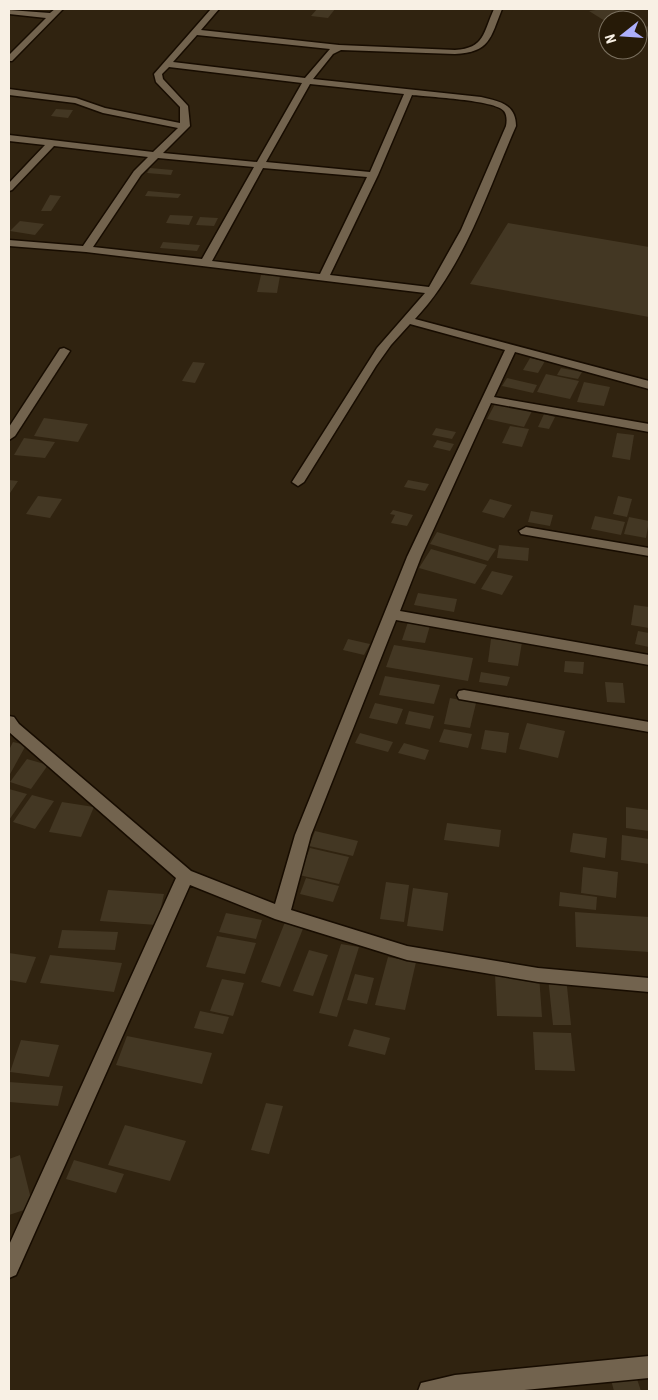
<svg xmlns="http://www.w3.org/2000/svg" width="658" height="1400" font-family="'Roboto Condensed',sans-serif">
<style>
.building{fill:#433723}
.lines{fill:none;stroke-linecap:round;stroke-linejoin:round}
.minor-casing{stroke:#170c00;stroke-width:3}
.minor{fill:#72634e;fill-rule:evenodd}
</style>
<rect width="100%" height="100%" fill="#302310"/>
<!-- building -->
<g class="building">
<polygon points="317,9 335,9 328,18 311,16"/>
<polygon points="602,9 621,9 633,16 605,21 589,11"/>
<polygon points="649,26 649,36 638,38 638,28"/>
<polygon points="56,109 73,110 68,118 51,116"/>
<polygon points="150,168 173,170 171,175 147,173"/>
<polygon points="148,191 181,194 178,198 145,196"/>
<polygon points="50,195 61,196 51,211 41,211"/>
<polygon points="170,215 193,216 189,225 166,223"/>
<polygon points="200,217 218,218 214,226 196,225"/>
<polygon points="20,221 44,224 35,235 10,231"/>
<polygon points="508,223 649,247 649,317 470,284"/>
<polygon points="163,242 200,245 197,251 160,248"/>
<polygon points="261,275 280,276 277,293 257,292"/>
<polygon points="530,358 545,361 538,373 523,370"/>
<polygon points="193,362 205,363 195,383 182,381"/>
<polygon points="561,368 582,372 578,379 557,375"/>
<polygon points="546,374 579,381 570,399 537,392"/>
<polygon points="507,378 537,385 533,393 502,386"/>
<polygon points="584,382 610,387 604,406 577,402"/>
<polygon points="495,404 532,411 524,427 487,419"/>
<polygon points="544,414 555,417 549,429 538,427"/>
<polygon points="44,418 88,424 78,442 34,436"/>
<polygon points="510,426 529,429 522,447 502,443"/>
<polygon points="436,428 456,432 452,439 432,435"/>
<polygon points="617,433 634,435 630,460 612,457"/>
<polygon points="24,438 55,442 45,458 14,455"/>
<polygon points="437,440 454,444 450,451 433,447"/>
<polygon points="9,480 18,481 10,493 9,493"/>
<polygon points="408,480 429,484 425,491 404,487"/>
<polygon points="38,496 62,499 50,518 26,514"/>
<polygon points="618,496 632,499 627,517 613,514"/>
<polygon points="490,499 512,505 504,518 482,512"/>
<polygon points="393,510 413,515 407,526 391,523 395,515 390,514"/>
<polygon points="531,511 553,515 550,526 528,522"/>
<polygon points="595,516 625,522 621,535 591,529"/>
<polygon points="629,517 649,521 646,538 624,534"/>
<polygon points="437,532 496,549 488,561 430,544"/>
<polygon points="499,545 529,548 528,561 497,558"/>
<polygon points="431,549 487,565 475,584 419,568"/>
<polygon points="492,571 513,576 502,595 481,589"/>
<polygon points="418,593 457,599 454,612 414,605"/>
<polygon points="634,605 649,607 649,628 631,625"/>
<polygon points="409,619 431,622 425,643 402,640"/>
<polygon points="638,631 649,633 649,647 635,644"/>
<polygon points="348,639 370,644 364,655 343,650"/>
<polygon points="491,639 522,642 518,666 488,662"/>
<polygon points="394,645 473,658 468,681 386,667"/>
<polygon points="565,661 584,662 583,674 564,672"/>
<polygon points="481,672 510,677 507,686 479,682"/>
<polygon points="385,676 440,685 434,704 379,695"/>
<polygon points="605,682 623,683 625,703 607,702"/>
<polygon points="450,698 476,703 470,728 444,724"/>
<polygon points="375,703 403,709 397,724 369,718"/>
<polygon points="409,711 434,716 430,729 405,724"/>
<polygon points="527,723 565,731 558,758 519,749"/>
<polygon points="444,729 472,734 468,748 439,742"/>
<polygon points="485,730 509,733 506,753 481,749"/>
<polygon points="360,733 393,742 388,752 355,743"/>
<polygon points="13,742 26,745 9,776 9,750"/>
<polygon points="404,743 429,750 425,760 398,753"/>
<polygon points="27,759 48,765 31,789 10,782"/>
<polygon points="9,789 27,794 9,820"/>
<polygon points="32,795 54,801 35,829 13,822"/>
<polygon points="62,802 94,807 81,837 49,832"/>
<polygon points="626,807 649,810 649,831 626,828"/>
<polygon points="447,823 501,830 499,847 444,840"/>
<polygon points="315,831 358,841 353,856 309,846"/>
<polygon points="573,833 607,838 605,858 570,852"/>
<polygon points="622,835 649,839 649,864 621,860"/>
<polygon points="310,848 349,857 339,884 299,875"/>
<polygon points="583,867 618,872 616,898 581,893"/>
<polygon points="306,878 339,886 333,902 300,894"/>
<polygon points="386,882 409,885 404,922 380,919"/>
<polygon points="413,888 448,893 443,931 407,926"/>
<polygon points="108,890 164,894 157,925 100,921"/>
<polygon points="560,892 597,897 596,910 559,906"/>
<polygon points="575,912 649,917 649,952 576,947"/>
<polygon points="226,913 262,920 256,939 219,932"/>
<polygon points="285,922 304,926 280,987 261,982"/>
<polygon points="62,930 118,932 115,950 58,948"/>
<polygon points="217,936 256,943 245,974 206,967"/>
<polygon points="341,944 359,947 337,1017 319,1013"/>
<polygon points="309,950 328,955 313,996 293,991"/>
<polygon points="9,953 36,957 26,983 9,980"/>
<polygon points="50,955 122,963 114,992 40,983"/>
<polygon points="388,957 416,962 405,1010 375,1005"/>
<polygon points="355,974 374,978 367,1004 347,1000"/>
<polygon points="495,974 539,975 542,1017 497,1016"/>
<polygon points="548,977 566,977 571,1025 553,1025"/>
<polygon points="222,979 244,983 233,1016 210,1011"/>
<polygon points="200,1011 229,1017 223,1034 194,1028"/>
<polygon points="354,1029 390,1038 385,1055 348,1046"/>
<polygon points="533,1032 571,1033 575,1071 535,1070"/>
<polygon points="127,1036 212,1053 202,1084 116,1065"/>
<polygon points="21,1040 59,1045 49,1077 10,1072"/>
<polygon points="9,1082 63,1086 58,1106 9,1102"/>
<polygon points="266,1103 283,1106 269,1154 251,1150"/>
<polygon points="125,1125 186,1141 170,1181 108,1165"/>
<polygon points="20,1155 33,1207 9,1215 9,1159"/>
<polygon points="74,1160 124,1174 116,1193 66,1179"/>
<polygon points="636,1376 641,1391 614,1391 611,1380"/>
</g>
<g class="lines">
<defs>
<g id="minor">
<polygon points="55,9 63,9 12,61 9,61 9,55 46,18 9,14 9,10 50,13"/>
<path d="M211,9h8l-18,21 138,15 116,5c30,-2 28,-17 39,-41h8c-12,30 -12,43 -47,45l-114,-4 -8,4 -20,25 168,18c18,4 35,7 35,29 -29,66 -51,140 -101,193l234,62v8l-134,-37 -21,45 155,27v8l-158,-29 -70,154 -21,54 249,44v10l-253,-45 -85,215 -20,75 116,36 131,22 111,10v14l-111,-10 -131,-22 -132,-41 -85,-34 -174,390 -7,3v-33l167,-367 -167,-146v-16l5,1 5,7 172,147 84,33 20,-69 112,-278 98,-207 -95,-26 -19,21 -15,21 -72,116 -6,4 -6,-4 85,-134 48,-55 -339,-41 -77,-6v-6l74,6 51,-75 14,-14 -94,-11 -42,44 -3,1v-8l36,-38 -36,-4v-6l144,17 25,-24 -75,-15 -28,-10 -66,-8v-6l67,9 29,10 75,15v-16l-24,-25 -2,-8zM197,35l133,14 -25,29 -132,-16zM169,67l133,16 -45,79 -94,-9 27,-27 -2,-20 -25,-27 -1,-5zM310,84l94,10 -34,78 -104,-10zM412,95c17,2 83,5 92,16 3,4 3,10 2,15l-45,104 -32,57 -99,-12 48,-100zM158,158l96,9 -52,92 -109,-12 48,-72zM263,168l104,9 -47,97 -108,-13z"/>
<polygon points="64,348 70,351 15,436 9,440 9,427 60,349"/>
<polygon points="526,527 649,548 649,556 521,534 519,531"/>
<polygon points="464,690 649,722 649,732 459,699 457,695 459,691"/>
<polygon points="649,1356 649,1378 514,1391 418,1391 421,1383 455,1375"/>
</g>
</defs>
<!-- minor casing -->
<use href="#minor" class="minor-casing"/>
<!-- minor -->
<use href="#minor" class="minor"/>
</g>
<!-- border -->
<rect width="658" height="1400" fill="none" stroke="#f8f0e4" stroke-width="20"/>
<!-- north arrow -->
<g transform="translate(623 35) rotate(253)"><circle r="24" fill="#261a07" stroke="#7a705f"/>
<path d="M0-4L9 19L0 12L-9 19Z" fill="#acaffb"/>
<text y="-8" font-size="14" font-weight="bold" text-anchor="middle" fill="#f8f0e4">N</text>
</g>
</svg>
